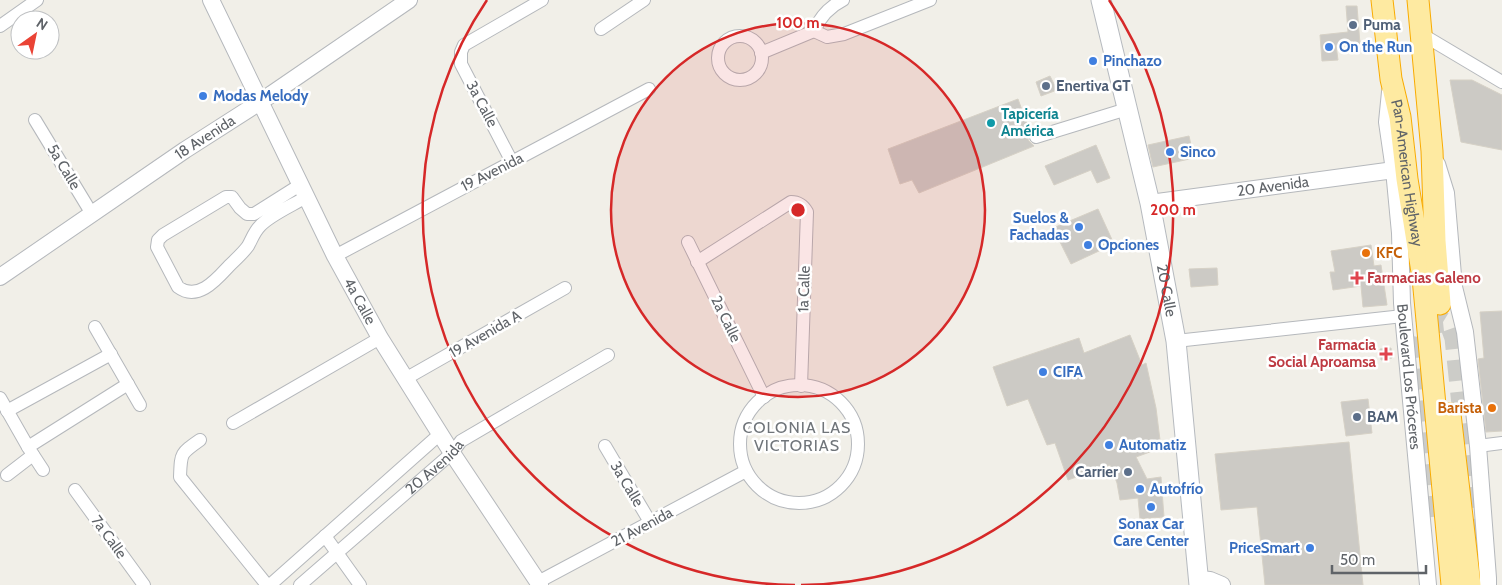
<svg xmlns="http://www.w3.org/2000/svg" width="1502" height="585" font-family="Cabin,sans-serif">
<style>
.building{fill:#cccac5;stroke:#d6d1c6}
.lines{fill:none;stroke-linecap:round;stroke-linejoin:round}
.trunk-tunnel{stroke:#ccccc8;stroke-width:21;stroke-dasharray:21 11;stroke-linecap:butt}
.minor-casing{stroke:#b5b8bc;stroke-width:14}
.tertiary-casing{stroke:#b5b8bc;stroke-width:18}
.secondary-casing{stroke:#b6babf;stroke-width:21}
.trunk-casing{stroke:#f9ab00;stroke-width:23}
.minor{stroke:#fff;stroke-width:12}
.tertiary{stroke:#fff;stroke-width:16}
.secondary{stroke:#fff;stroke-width:19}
.trunk{stroke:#feeaa1;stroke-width:21}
.ring{fill:none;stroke:#d62828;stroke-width:2.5}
.service-dot{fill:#5c6f8a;stroke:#fff;stroke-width:2}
.shop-dot{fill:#3f7fe0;stroke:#fff;stroke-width:2}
.culture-dot{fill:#0f9aa8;stroke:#fff;stroke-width:2}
.food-dot{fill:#e8710a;stroke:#fff;stroke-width:2}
.health-dot{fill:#e0444e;stroke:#fff;stroke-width:2}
.labels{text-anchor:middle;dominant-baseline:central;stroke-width:5;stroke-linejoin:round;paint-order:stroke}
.service-label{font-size:15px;font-weight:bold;fill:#4e5e75;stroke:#fff;text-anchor:start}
.shop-label{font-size:15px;font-weight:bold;fill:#366cbe;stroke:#fff;text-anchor:start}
.street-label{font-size:15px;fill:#5f6368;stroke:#fff}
.culture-label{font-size:15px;font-weight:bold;fill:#0d838f;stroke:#fff;text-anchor:start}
.food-label{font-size:15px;font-weight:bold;fill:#c56008;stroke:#fff;text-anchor:start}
.health-label{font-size:15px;font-weight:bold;fill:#be3a42;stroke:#fff;text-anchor:start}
.neighbourhood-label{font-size:16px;letter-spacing:1px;fill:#70757a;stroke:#fff}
.centre{fill:#d62828;stroke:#fff;stroke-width:2.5}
.ring-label{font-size:15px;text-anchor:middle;font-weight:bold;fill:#d62828;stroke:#fff;stroke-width:5;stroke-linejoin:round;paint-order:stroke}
</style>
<rect width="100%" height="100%" fill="#f1efe8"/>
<!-- building -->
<g class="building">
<polygon points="1346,6 1357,6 1360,44 1336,45 1338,60 1322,61 1320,35 1348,32"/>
<polygon points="1050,76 1057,90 1041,96 1036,82"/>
<polygon points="1450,80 1472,80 1502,95 1502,150 1461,142"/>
<polygon points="1018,99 1030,132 1028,140 1034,146 919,193 912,180 900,184 888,149"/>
<polygon points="1189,136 1194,158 1153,167 1148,145"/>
<polygon points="1096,145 1110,178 1097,183 1091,170 1054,185 1045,166"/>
<polygon points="1098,209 1114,244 1071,264 1053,228"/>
<polygon points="1371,245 1374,266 1381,265 1387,305 1363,307 1361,286 1333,290 1330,272 1335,272 1331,251"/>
<polygon points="1217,268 1218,285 1191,287 1189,269"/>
<polygon points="1502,311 1502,431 1486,432 1478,359 1484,358 1480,312"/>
<polygon points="1130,335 1142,365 1146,363 1156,408 1161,448 1136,457 1147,479 1161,477 1164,517 1140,519 1138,498 1120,500 1117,483 1110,465 1068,480 1055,443 1047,445 1028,399 1007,406 993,367 1079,338 1084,353"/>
<polygon points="1391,348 1392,358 1381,360 1380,349"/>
<polygon points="1368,399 1372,433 1346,436 1341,402"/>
<polygon points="1349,442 1363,585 1265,585 1257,507 1221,510 1215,454"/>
</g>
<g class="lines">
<!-- trunk-tunnel -->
<polyline class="trunk-tunnel" points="1432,517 1416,345 1418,334 1424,327 1434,323 1443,322 1451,327 1455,338 1477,547"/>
<defs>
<g id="minor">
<polyline points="0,26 37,0"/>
<polyline points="601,29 644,0"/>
<polyline points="814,31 827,37 844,34 930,0"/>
<polyline points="1423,35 1502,82"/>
<circle cx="740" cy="58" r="22"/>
<path d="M761,53l53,-22c6,-14 15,-24 29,-31"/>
<polyline points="35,120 92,214"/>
<polyline points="1036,137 1127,109"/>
<polyline points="512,162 461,64 461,52 464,45 542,0"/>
<path d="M300,185l-46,29h-7l-7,-6 -8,-11h-6l-63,38 -5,5 -1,7 21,40c20,15 39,-8 51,-21 6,-6 14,-13 19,-20 4,-7 6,-14 12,-20 10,-11 33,-21 46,-29"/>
<polyline points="688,242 764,397"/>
<polyline points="335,256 649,89"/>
<path d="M697,262l94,-60c8,0 12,3 16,10l-6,174"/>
<polyline points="95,327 140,405"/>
<polyline points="1176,341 1403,316"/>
<polyline points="405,379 565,288"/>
<circle cx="799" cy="444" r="59"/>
<polyline points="0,398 28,447 43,470"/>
<polyline points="7,411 111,354"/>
<polyline points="233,423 380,338"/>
<path d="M200,440c-20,14 -19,13 -20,37l87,108"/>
<polyline points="605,446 650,522"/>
<polyline points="1478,446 1502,443"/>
<polyline points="28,447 128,384"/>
<polyline points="7,475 33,455"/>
<polyline points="75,490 144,585"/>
<polyline points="325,536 360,585"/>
<polyline points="538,582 746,471"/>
<polyline points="270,585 440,434"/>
<path id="s1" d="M300,585l152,-132 9,-12 147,-86"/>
</g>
<g id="tertiary">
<path id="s2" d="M211,0l124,256 45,82 72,115 88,132"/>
<path id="s3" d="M1390,92l-3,30 7,48 6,63 2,70 26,282"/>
<polyline points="1437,164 1446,193 1454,287 1465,332 1478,446 1488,578 1488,585"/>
<path id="s4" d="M1150,203l244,-33"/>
<path id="s5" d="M0,277l185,-127 75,-48 149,-102"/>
<polyline points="1199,579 1210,580 1222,585"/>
</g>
<g id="secondary">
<path id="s6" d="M1101,0l49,203 26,138 23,244"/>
</g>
<g id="trunk">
<path id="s7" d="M1382,0l9,79 9,38 7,62 16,99 29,307"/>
<polyline points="1418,0 1432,151 1435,241 1440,304"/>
<polyline points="1450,414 1470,585"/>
</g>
</defs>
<!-- minor casing -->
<use href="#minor" class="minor-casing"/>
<!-- tertiary casing -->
<use href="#tertiary" class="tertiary-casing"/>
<!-- secondary casing -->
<use href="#secondary" class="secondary-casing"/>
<!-- trunk casing -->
<use href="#trunk" class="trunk-casing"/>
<!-- minor -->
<use href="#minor" class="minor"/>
<!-- tertiary -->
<use href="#tertiary" class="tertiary"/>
<!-- secondary -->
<use href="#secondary" class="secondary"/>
<!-- trunk -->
<use href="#trunk" class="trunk"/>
</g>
<!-- distance rings -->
<circle cx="798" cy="210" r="187" fill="#d62828" fill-opacity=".12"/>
<g class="ring">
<circle cx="798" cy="210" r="187"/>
<path d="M795 585A375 375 0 0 1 487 0M1109 0A375 375 0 0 1 801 585"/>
</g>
<!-- markers -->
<g class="service-dot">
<circle cx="1353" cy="25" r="5"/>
<circle cx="1046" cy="86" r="5"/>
<circle cx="1357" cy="417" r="5"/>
<circle cx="1128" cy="472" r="5"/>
</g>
<g class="shop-dot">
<circle cx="1329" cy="47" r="5"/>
<circle cx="1093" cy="61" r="5"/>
<circle cx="203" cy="96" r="5"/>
<circle cx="1170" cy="152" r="5"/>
<circle cx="1079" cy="227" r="5"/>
<circle cx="1088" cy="245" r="5"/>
<circle cx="1043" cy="372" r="5"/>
<circle cx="1109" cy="445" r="5"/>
<circle cx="1140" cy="489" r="5"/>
<circle cx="1151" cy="507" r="5"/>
<circle cx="1310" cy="548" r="5"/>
</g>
<circle class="culture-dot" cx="991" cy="123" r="5"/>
<g class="food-dot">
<circle cx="1366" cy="253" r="5"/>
<circle cx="1492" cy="408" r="5"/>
</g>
<g class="health-dot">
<path d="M1354.5 270.5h5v5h5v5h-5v5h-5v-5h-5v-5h5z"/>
<path d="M1383.5 346.5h5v5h5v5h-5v5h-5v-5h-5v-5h5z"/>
</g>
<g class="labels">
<!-- service labels -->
<g class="service-label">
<text x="1363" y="25">Puma</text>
<text x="1056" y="86">Enertiva GT</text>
<text x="1367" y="417">BAM</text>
<text x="1118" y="472" text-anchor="end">Carrier</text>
</g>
<!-- shop labels -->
<g class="shop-label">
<text x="1339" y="47">On the Run</text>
<text x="1103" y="61">Pinchazo</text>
<text x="213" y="96">Modas Melody</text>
<text x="1180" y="152">Sinco</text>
<text x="1069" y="218" text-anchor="end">Suelos &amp;<tspan x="1069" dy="17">Fachadas</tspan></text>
<text x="1098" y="245">Opciones</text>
<text x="1053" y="372">CIFA</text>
<text x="1119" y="445">Automatiz</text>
<text x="1150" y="489">Autofrío</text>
<text x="1151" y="524" text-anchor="middle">Sonax Car<tspan x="1151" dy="17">Care Center</tspan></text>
<text x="1300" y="548" text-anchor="end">PriceSmart</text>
</g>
<!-- street labels -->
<g class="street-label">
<text transform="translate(482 104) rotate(62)">3a Calle</text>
<text stroke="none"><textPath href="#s5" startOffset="248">18 Avenida</textPath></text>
<text transform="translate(64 167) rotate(59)">5a Calle</text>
<text transform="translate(492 172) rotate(-27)">19 Avenida</text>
<text stroke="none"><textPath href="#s7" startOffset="175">Pan-American Highway</textPath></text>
<text stroke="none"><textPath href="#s4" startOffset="124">20 Avenida</textPath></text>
<text transform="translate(804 289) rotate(-88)">1a Calle</text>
<text stroke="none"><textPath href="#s6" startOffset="298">20 Calle</textPath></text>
<text stroke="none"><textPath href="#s2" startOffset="336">4a Calle</textPath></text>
<text transform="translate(726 319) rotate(64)">2a Calle</text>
<text transform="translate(485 334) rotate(-30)">19 Avenida A</text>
<text stroke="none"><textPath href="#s3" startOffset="286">Boulevard Los Próceres</textPath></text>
<text stroke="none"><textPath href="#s1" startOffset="179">20 Avenida</textPath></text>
<text transform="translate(627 484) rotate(59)">3a Calle</text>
<text transform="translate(642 527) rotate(-28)">21 Avenida</text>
<text transform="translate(109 537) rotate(54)">7a Calle</text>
</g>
<!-- culture labels -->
<g class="culture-label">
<text x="1001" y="114">Tapicería<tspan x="1001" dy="17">América</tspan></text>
</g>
<!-- food labels -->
<g class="food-label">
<text x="1376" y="253">KFC</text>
<text x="1482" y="408" text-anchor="end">Barista</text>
</g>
<!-- health labels -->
<g class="health-label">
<text x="1367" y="278">Farmacias Galeno</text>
<text x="1376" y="345" text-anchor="end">Farmacia<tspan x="1376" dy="17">Social Aproamsa</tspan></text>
</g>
<!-- neighbourhood labels -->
<g class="neighbourhood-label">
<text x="797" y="427">COLONIA LAS<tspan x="797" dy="18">VICTORIAS</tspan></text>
</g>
</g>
<circle cx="798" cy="210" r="8" class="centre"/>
<g class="ring-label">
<text x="798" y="28">100 m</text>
<text x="1173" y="215">200 m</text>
</g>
<!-- north arrow -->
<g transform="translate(35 35) rotate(33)"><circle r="24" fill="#ffffff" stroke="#bfc1c3"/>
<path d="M0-4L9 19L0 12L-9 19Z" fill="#ea4335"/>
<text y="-8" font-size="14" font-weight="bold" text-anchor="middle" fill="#5f6368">N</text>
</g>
<!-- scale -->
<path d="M1332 565v8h94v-8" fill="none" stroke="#5f6368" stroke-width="2.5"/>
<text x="1340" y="565" font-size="15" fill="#5f6368" stroke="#ffffff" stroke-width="4" paint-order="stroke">50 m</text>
</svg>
